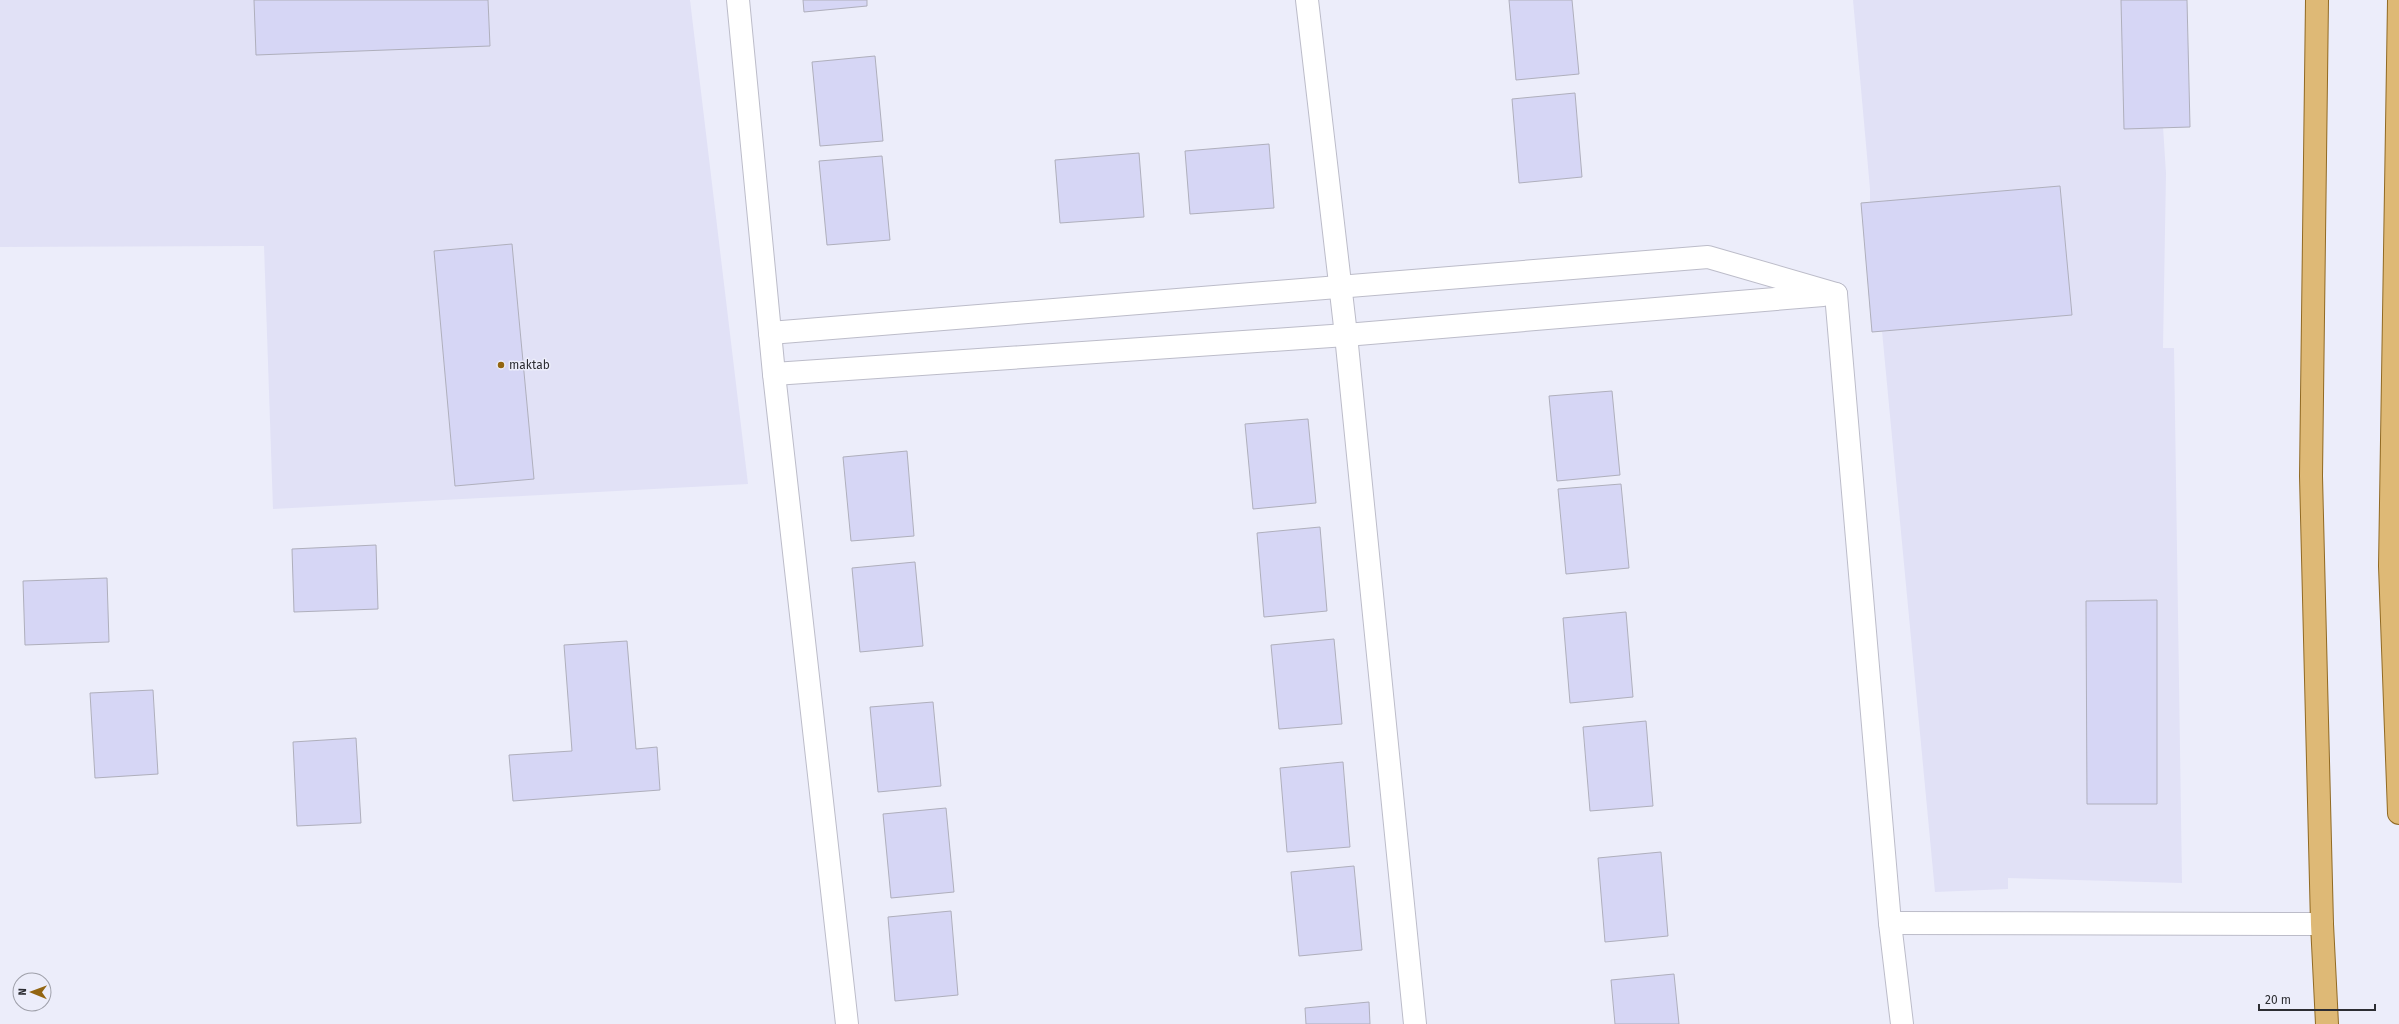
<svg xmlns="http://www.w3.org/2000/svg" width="2399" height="1024" font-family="'Fira Sans',sans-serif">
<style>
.built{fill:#e1e1f6}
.building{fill:#d6d6f5;stroke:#afafbc}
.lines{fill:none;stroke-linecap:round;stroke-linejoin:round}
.minor-casing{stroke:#bcbcc9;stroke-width:24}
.major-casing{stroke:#916a23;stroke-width:24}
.minor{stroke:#fff;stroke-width:22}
.major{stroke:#deb976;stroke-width:22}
.poi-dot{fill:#936511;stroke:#ecedfa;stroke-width:1.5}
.labels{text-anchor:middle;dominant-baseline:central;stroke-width:3;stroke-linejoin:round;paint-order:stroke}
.poi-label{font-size:12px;fill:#2c2d32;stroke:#ecedfa;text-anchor:start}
</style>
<rect width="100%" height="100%" fill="#ecedfa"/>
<!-- built -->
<g class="built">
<polygon points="0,0 690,0 748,484 273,509 264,246 0,247"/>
<polygon points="1853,0 2187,0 2163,127 2166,173 2163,348 2174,348 2182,883 2008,878 2008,889 1935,892 1882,331 1872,332 1861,203 1870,202 1870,189"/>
</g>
<!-- building -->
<g class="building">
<polygon points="254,0 488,0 490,46 256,55"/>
<polygon points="803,0 867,0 867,6 804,12"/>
<polygon points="1509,0 1572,0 1579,74 1516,80"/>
<polygon points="2121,0 2187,0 2190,127 2124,129"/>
<polygon points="875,56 883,141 820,146 812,62"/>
<polygon points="1575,93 1582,177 1519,183 1512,99"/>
<polygon points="1269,144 1274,208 1190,214 1185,151"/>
<polygon points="1139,153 1144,217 1060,223 1055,160"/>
<polygon points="882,156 890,240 827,245 819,161"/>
<polygon points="2060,186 2072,315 1872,332 1861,203"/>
<polygon points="512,244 534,479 455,486 434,251"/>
<polygon points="1612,391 1620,475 1557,481 1549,396"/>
<polygon points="1308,419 1316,503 1253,509 1245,424"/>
<polygon points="907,451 914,536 851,541 843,457"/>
<polygon points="1621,484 1629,568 1566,574 1558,489"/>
<polygon points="1320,527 1327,611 1264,617 1257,533"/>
<polygon points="376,545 378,609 294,612 292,549"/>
<polygon points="915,562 923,646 860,652 852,568"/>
<polygon points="107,578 109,642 25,645 23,581"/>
<polygon points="2157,600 2157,804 2087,804 2086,601"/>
<polygon points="1626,612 1633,697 1570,703 1563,618"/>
<polygon points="1334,639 1342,724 1279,729 1271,645"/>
<polygon points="627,641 636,749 657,747 660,790 513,801 509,755 572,751 564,645"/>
<polygon points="153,690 158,774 95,778 90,693"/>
<polygon points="933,702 941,786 878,792 870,707"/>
<polygon points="1646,721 1653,806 1590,811 1583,727"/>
<polygon points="356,738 361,823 297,826 293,742"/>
<polygon points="1343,762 1350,847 1287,852 1280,768"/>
<polygon points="946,808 954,892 891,898 883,814"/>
<polygon points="1661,852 1668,936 1605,942 1598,858"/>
<polygon points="1354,866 1362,950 1299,956 1291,872"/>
<polygon points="951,911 958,995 895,1001 888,917"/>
<polygon points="1674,974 1679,1024 1615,1024 1611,980"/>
<polygon points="1369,1002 1370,1024 1306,1024 1305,1008"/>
</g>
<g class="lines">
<defs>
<g id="minor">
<polyline points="738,0 774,374 847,1024"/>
<polyline points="1307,0 1346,335 1415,1024"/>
<polyline points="1836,294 1890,923 1902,1024"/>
<polyline points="770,333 1708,257 1836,294"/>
<polyline points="774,374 1346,335 1823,295"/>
<polyline points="1890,923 2322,924"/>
</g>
<g id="major">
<polyline points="2317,0 2311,476 2322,924 2327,1024"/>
<polyline points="2399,1 2390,566 2399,813"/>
</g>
</defs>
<!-- minor casing -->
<use href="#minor" class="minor-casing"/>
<!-- major casing -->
<use href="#major" class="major-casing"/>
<!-- minor -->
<use href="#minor" class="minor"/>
<!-- major -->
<use href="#major" class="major"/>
</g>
<!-- markers -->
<circle class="poi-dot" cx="501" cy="365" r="4"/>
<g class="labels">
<!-- poi labels -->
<g class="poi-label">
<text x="509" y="365">maktab</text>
</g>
</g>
<!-- north arrow -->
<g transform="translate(32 992) rotate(271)"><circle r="19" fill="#ecedfa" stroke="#9fa0aa"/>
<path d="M0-3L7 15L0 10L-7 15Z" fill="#936511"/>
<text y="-6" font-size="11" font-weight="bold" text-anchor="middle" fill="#2c2d32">N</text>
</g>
<!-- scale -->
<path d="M2259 1004v6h116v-6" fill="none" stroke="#2c2d32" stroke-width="2"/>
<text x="2265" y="1004" font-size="12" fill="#2c2d32" stroke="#ecedfa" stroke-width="3" paint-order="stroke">20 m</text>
</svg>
